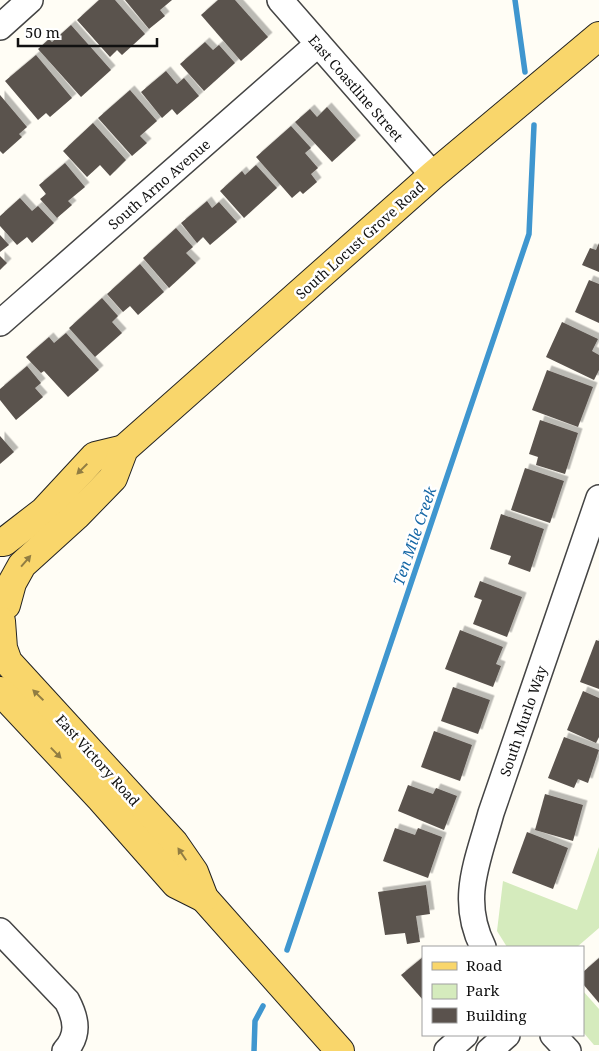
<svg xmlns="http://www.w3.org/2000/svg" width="599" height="1051" font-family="'Noto Serif',serif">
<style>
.green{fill:#d5ebbd}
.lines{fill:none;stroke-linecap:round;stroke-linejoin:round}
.stream{stroke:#3f96cf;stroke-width:5.5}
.building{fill:#5a524d;filter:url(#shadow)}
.minor-casing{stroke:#444;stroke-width:28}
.major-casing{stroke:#222;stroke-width:30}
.minor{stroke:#fff;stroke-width:25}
.major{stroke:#f9d66b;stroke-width:28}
.oneway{fill:#917d42}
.labels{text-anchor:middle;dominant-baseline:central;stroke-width:5;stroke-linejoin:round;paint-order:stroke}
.street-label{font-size:14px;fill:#111;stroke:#fff}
.water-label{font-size:15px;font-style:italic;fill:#1768a6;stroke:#fff}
</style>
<defs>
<filter id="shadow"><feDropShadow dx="4.5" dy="-4.5" stdDeviation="0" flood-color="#0004"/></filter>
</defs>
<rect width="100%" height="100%" fill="#fffdf5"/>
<!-- green -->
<g class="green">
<polygon points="599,847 599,928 577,947 507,947 497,931 503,881 577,910"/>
<polygon points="583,991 599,1009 599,1045 594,1045 583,1032"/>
</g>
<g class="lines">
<!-- stream -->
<g class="stream">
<polyline points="515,0 525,72"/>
<polyline points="287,950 529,234 534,125"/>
<polyline points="254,1051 255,1021 263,1006"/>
</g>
</g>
<!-- building -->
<g class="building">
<polygon points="99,0 115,0 145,34 122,55 117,50 110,57 77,20"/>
<polygon points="125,0 172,0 160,10 165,16 149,29"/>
<polygon points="218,0 235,0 268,37 241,61 201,15"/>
<polygon points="71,25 111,70 81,97 38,49 49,39 52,42"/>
<polygon points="205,42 213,50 219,45 235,63 204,91 180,64"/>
<polygon points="36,55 72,98 50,117 46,113 38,120 5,81"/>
<polygon points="166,71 177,84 184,78 199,96 177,115 172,109 162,118 141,92"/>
<polygon points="130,90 157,121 140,136 147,143 132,156 98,118"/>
<polygon points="0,95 27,127 19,134 22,137 3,154 0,151"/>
<polygon points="327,107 356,140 332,162 295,122 310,109 317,117"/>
<polygon points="93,123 126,160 110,176 100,165 87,177 63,151"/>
<polygon points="291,126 311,148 305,153 318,168 311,174 317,182 303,194 300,191 292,198 256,157"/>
<polygon points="65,163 85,187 68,201 72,205 57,218 40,199 46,194 39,185"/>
<polygon points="256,165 277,188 244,218 220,191 242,171 245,175"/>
<polygon points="20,198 32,211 38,206 54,223 32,243 27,237 17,245 0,226 0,216"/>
<polygon points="207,201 212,208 219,202 237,222 210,245 203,237 197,243 181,223"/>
<polygon points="176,228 193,247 186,253 196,263 169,288 143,258"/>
<polygon points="0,235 9,245 0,252"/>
<polygon points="599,243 599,272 582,265 590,248 596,250"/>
<polygon points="0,256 7,263 0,270"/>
<polygon points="140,264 164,292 138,315 130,306 123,312 107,294"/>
<polygon points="589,280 599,284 599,323 575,312"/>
<polygon points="102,298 118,316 112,322 122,333 95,357 69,328"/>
<polygon points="562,322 598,339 592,351 599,355 599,370 594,380 546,357"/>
<polygon points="66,333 99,370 68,397 44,371 41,373 26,357 49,337 54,343"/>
<polygon points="27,366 41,383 35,388 43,397 16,420 0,400 0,389"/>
<polygon points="547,370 593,387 578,427 532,410"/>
<polygon points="540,420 578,433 565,474 536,465 538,457 529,454"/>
<polygon points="0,436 14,452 0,464"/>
<polygon points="525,468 564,481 550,523 511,510"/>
<polygon points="501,514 544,529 530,572 508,564 511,556 490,549"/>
<polygon points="480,581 522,597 507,637 473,624 482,600 474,597"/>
<polygon points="460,630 503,647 496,664 501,666 493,687 445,669"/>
<polygon points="596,640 599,641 599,689 580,682"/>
<polygon points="453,687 490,700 478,734 441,721"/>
<polygon points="583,691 599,698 599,737 596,743 567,730"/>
<polygon points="434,731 472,745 460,781 421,767"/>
<polygon points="564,737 599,750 588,783 578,779 574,788 548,778"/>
<polygon points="408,785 433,794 436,788 457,796 444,830 398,811"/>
<polygon points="545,794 583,805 573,841 535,830"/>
<polygon points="395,828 415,835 418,828 442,837 428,878 383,861"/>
<polygon points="527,832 568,848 553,889 512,873"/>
<polygon points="426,885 430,914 416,916 420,942 407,944 405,933 385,935 378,892"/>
<polygon points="423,957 423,1000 401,975"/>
<polygon points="599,958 599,1003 583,984 583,972"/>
</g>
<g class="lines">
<defs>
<g id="minor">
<polyline points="280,0 433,175"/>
<polyline points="0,27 30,0"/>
<polyline points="0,323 318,44"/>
<path d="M0,931l67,70c10,19 12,34 -2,50"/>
<path d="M483,947c-24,-48 -5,-86 8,-134l108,-315"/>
<polyline points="553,1035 568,1051"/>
<polyline points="447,1051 465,1035"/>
<polyline points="489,1051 507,1035"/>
</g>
<g id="major">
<polyline points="0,542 4,542 44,511 95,456 124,449"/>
<polyline points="6,605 12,583 22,565 76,516 113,478 124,449 433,175 599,36"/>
<polyline points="1,621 3,648 8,662 174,843 194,872 204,898 340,1051"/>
<polyline points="0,691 101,799 176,884 204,898"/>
</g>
</defs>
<!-- minor casing -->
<use href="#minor" class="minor-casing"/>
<!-- major casing -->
<use href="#major" class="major-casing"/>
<!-- minor -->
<use href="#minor" class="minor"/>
<!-- major -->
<use href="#major" class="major"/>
</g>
<!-- one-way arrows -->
<defs><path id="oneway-solid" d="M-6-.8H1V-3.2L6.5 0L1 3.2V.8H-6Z" transform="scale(1.25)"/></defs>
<g class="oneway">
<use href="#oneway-solid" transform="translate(82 469) rotate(135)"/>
<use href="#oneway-solid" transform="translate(26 561) rotate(-49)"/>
<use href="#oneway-solid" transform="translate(38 695) rotate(-136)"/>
<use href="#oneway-solid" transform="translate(56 753) rotate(46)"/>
<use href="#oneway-solid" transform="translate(182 854) rotate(-124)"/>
</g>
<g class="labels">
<!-- street labels -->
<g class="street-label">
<text transform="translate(356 88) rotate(49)">East Coastline Street</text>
<text transform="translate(159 184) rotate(-41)">South Arno Avenue</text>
<text transform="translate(360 240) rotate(-42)">South Locust Grove Road</text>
<text transform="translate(523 721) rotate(-71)">South Murlo Way</text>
<text transform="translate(98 760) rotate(48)">East Victory Road</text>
</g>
<!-- water labels -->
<g class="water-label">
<text transform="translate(414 536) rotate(-71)">Ten Mile Creek</text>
</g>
</g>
<!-- legend -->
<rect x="422" y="946" width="162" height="90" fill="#ffffff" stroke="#a0a0a0"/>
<rect x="432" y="962" width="25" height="8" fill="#f9d66b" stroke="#a0a0a0"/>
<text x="466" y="971" font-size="15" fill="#111111">Road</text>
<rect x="432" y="984" width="25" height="15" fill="#d5ebbd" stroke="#a0a0a0"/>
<text x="466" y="996" font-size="15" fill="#111111">Park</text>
<rect x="432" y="1008" width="25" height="15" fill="#5a524d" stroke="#a0a0a0"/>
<text x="466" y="1021" font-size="15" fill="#111111">Building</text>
<!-- scale -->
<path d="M18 38v8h139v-8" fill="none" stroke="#111111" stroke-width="2.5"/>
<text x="25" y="38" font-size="15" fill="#111111" stroke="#ffffff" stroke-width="4" paint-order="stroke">50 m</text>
</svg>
